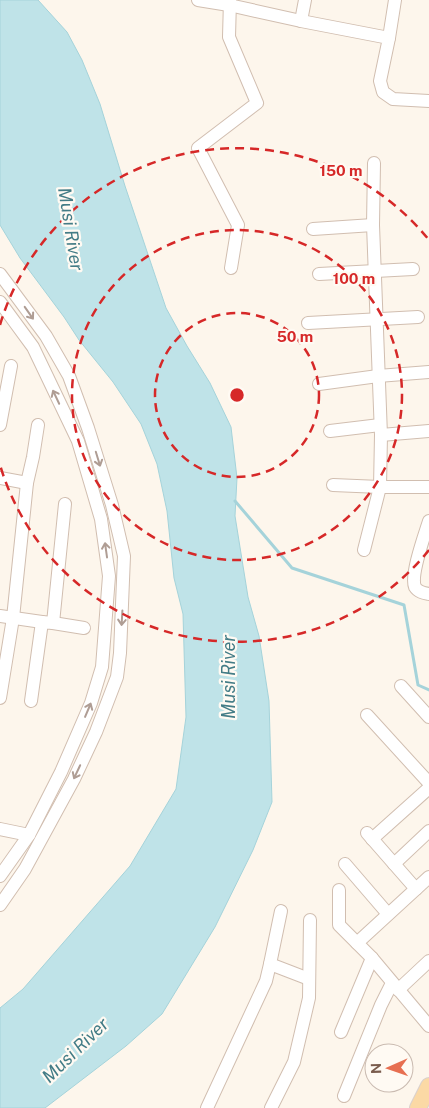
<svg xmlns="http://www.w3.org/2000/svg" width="429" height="1108" font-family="'Public Sans',sans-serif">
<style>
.water{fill:#bfe3e8;stroke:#a5d3da}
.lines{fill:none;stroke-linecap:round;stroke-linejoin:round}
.stream{stroke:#a5d3da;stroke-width:3}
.minor-casing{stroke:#d1beb0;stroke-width:14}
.major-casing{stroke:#dad1cd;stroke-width:18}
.minor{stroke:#fff;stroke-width:12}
.major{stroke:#fbd9a5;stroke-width:16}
.oneway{stroke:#af9d94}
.ring{fill:none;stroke:#d62828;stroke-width:2.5;stroke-dasharray:9 6}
.labels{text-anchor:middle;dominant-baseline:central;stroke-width:4.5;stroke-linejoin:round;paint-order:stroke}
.water-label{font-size:18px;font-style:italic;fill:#437c86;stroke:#fffaf3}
.centre{fill:#d62828;stroke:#fffaf3;stroke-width:2.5}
.ring-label{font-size:15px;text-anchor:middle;font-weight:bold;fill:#d62828;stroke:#fffaf3;stroke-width:4.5;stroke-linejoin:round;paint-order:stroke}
</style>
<rect width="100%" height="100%" fill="#fdf6ec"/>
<!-- water -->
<polygon class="water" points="0,0 38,0 67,32 82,60 100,104 125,186 166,308 187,346 210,383 231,427 237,478 235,516 248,597 259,636 269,701 272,802 253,850 215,927 162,1014 126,1046 45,1108 0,1108 0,1008 23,989 130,866 176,789 186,717 183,614 174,578 167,511 157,464 141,424 113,382 79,340 64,317 20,258 0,225"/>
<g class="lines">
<!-- stream -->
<polyline class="stream" points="235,501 292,568 404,605 418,685 429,690"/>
<defs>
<g id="minor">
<polyline points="198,0 229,5 301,21 389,38 380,81 383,92 393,99 429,101"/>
<polyline points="230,0 229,37 257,103 198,148 238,225 231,268"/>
<polyline points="301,21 305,0"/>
<polyline points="389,38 395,0"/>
<polyline points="374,163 373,225 381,435 380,487 429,487"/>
<polyline points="313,229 373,225"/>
<polyline points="0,274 46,336 69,376 88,428 112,505 124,556 120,653 117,677 96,732 74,779 25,869 0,905"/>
<polyline points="319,274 413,269"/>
<polyline points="0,302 33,347 78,441 101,519 109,576 102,667 91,703 61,772 29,835 0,876"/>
<polyline points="308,323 418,317"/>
<polyline points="319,384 378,376 429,372"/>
<polyline points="0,425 11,366"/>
<polyline points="330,431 380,425"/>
<polyline points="381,435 429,431"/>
<polyline points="0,478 27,483 33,457 38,425"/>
<polyline points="333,485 380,487 364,550"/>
<path d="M429,521c-4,13 -19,54 -14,66 3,5 9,6 14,7"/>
<polyline points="0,616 42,622"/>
<polyline points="53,623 84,628"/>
<polyline points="401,686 429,717"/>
<polyline points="0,698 13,618 27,483"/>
<polyline points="31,701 42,622 53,623 65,504"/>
<polyline points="367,715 429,783"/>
<polyline points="0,829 29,835"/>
<polyline points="367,833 416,889"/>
<polyline points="372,839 429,788"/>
<polyline points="345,864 388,914"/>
<polyline points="394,864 429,831"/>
<polyline points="339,890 339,925 372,958 429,1026"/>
<polyline points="281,911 270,964 309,979"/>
<polyline points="357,943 429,877"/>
<polyline points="398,990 429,961"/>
<polyline points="341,1032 372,958"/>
<polyline points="344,1096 381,1005 392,983"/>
<polyline points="207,1108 266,981 270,964"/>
<polyline points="271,1108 294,1062 309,998 310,920"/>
</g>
<polyline id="major" points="418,1108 429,1086"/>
</defs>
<!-- minor casing -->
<use href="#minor" class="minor-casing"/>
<!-- major casing -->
<use href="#major" class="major-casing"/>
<!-- minor -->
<use href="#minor" class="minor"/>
<!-- major -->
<use href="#major" class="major"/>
</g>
<!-- one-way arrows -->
<defs><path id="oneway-shaft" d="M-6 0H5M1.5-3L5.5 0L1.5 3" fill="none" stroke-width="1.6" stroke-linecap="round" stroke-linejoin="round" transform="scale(1.25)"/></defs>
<g class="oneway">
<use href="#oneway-shaft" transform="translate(29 313) rotate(55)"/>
<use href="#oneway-shaft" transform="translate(56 397) rotate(-115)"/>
<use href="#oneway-shaft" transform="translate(98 459) rotate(73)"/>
<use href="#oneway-shaft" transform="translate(106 550) rotate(-98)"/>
<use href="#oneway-shaft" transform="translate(122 618) rotate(93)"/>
<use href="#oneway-shaft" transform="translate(88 710) rotate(-67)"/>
<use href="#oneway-shaft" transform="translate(77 772) rotate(115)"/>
</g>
<!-- distance rings -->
<g class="ring">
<circle cx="237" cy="395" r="82"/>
<circle cx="237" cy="395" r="165"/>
<path d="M429 550A247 247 0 0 1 0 465M0 325A247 247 0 0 1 429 240"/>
</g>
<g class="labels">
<!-- water labels -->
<g class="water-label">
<text transform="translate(71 229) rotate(81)">Musi River</text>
<text transform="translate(228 677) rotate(-90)">Musi River</text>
<text transform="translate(75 1050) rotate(-44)">Musi River</text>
</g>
</g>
<circle cx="237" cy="395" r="8" class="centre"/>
<g class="ring-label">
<text x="341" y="176">150 m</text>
<text x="354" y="284">100 m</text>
<text x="295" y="342">50 m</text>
</g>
<!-- north arrow -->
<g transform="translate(389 1068) rotate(268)"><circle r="24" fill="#fffaf3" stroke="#cabbb1"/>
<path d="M0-4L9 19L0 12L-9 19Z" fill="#e76f51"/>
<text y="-8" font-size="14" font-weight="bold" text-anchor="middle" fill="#7a5c4d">N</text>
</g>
</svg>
